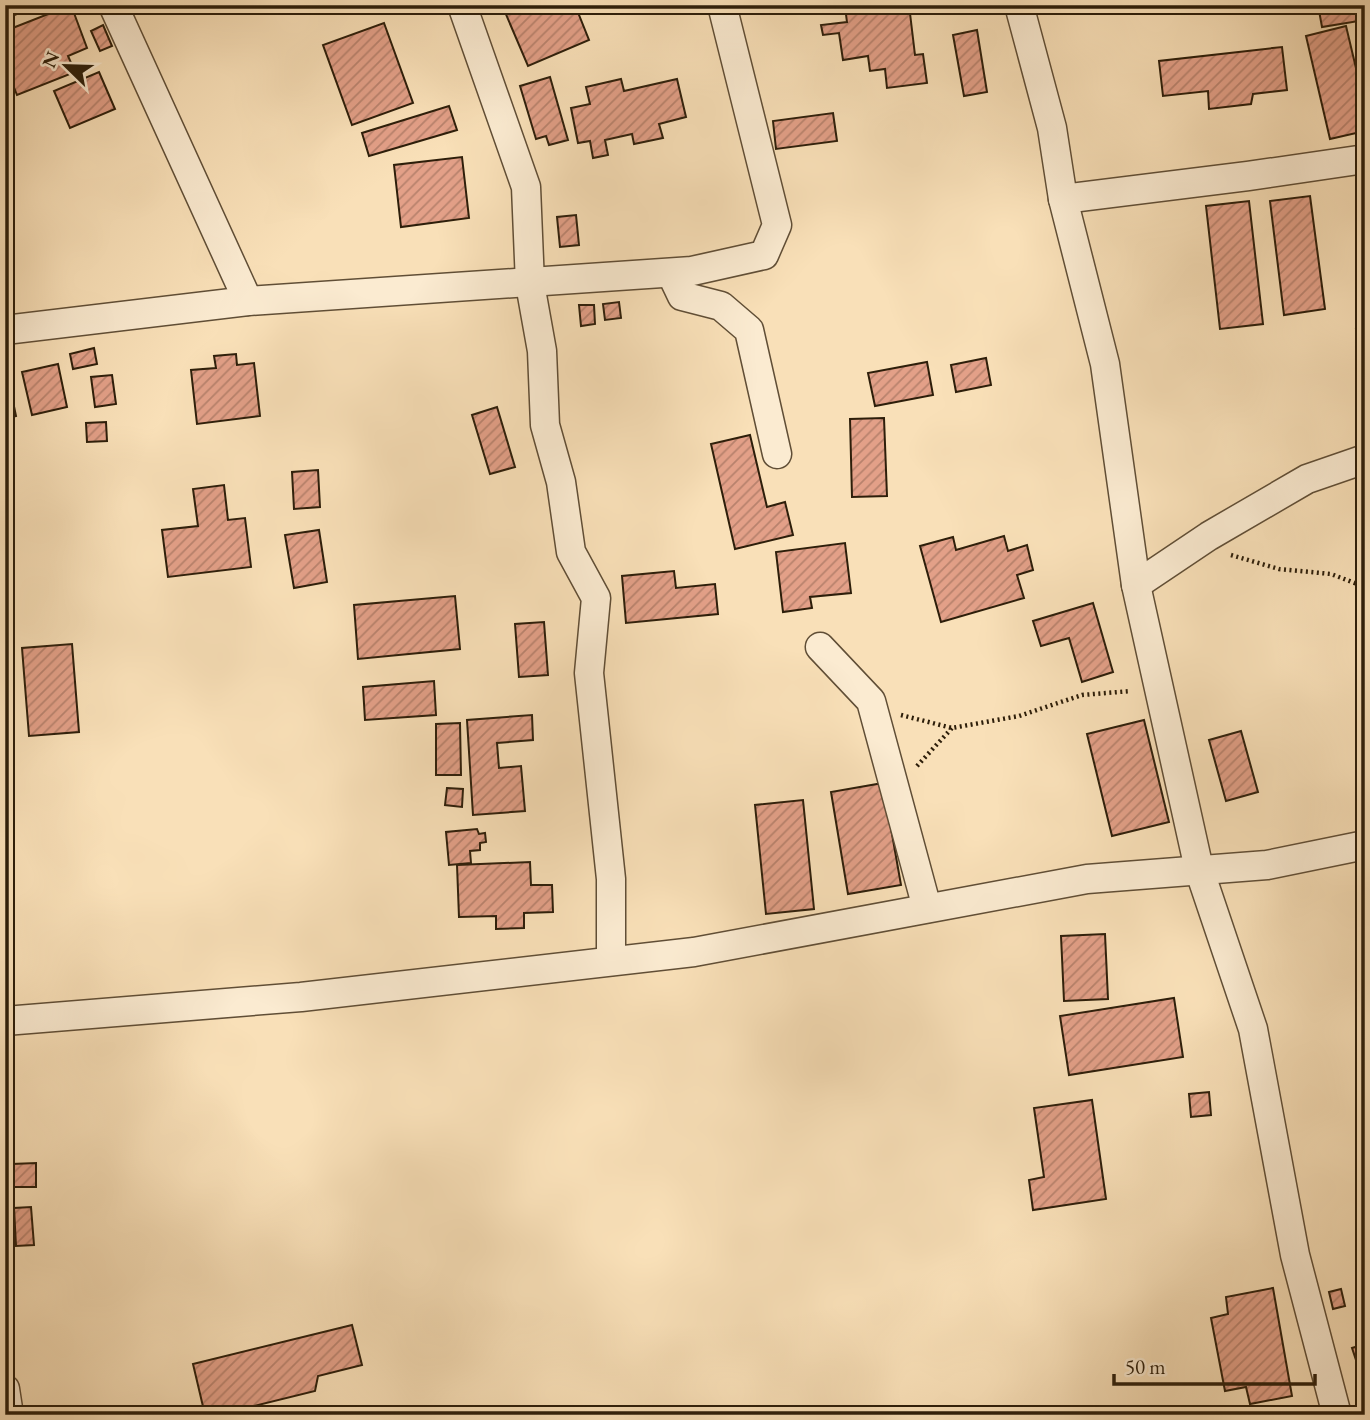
<svg xmlns="http://www.w3.org/2000/svg" width="1370" height="1420" font-family="'EB Garamond',serif">
<style>
.building{fill:url(#building-hatch);stroke:#2d1e0a;stroke-width:2}
.lines{fill:none;stroke-linecap:round;stroke-linejoin:round}
.minor-casing{stroke:#604e36;stroke-width:31}
.path{stroke:#2d1e0a;stroke-width:4.5;stroke-dasharray:2 3.5;stroke-linecap:butt}
.minor{stroke:#fbebd1;stroke-width:28}
</style>
<defs>
<pattern id="building-hatch" width="6" height="6" patternUnits="userSpaceOnUse" patternTransform="scale(1.75)"><rect width="6" height="6" fill="#e3a088"/><path d="M-1 1l2-2M0 6l6-6M5 7l2-2" fill="none" stroke="#b8826d"/></pattern>
</defs>
<rect width="100%" height="100%" fill="#f9e0b8"/>
<filter id="stains"><feTurbulence type="fractalNoise" baseFrequency=".00286" numOctaves="4"/><feColorMatrix values="0 0 0 0 .2 0 0 0 0 .09 0 0 0 0 .02 0 0 0 .5 -.17"/></filter>
<radialGradient id="worn" r=".72"><stop offset=".6" stop-color="#630" stop-opacity="0"/><stop offset="1" stop-color="#630" stop-opacity=".3"/></radialGradient>
<!-- building -->
<g class="building">
<polygon points="5,5 27,5 29,9 5,19"/>
<polygon points="71,5 87,48 68,56 75,72 17,95 5,65 5,31"/>
<polygon points="502,5 575,5 589,40 528,66"/>
<polygon points="857,5 909,5 915,55 923,54 927,83 887,88 885,69 870,71 868,56 843,60 839,33 823,35 821,25 847,22 845,7 855,10"/>
<polygon points="1318,5 1365,5 1365,20 1322,27"/>
<polygon points="384,23 413,103 352,125 323,45"/>
<polygon points="103,25 112,46 100,51 91,31"/>
<polygon points="1346,26 1365,106 1365,131 1330,139 1306,36"/>
<polygon points="977,30 987,92 964,96 953,35"/>
<polygon points="1282,47 1287,90 1253,94 1251,104 1209,109 1208,91 1163,96 1159,61"/>
<polygon points="99,72 115,109 70,128 54,91"/>
<polygon points="550,77 568,140 549,145 546,136 536,139 520,86"/>
<polygon points="621,79 624,91 677,79 686,117 659,124 663,138 634,144 632,134 605,140 608,155 593,158 590,141 578,143 571,108 590,104 586,87"/>
<polygon points="449,106 457,130 369,156 362,133"/>
<polygon points="833,113 837,141 776,149 773,121"/>
<polygon points="462,157 469,218 401,227 394,165"/>
<polygon points="1310,196 1325,309 1284,315 1270,201"/>
<polygon points="1249,201 1263,324 1220,329 1206,206"/>
<polygon points="576,215 579,245 560,247 557,217"/>
<polygon points="619,302 621,318 605,320 603,304"/>
<polygon points="579,305 594,305 595,324 581,326"/>
<polygon points="1365,328 1365,388 1356,329"/>
<polygon points="94,348 97,364 73,369 70,354"/>
<polygon points="236,354 237,365 254,363 260,416 197,424 191,370 216,368 214,356"/>
<polygon points="986,358 991,385 956,392 951,365"/>
<polygon points="927,362 933,395 875,406 868,373"/>
<polygon points="58,364 67,407 32,415 22,372"/>
<polygon points="112,375 116,404 95,407 91,377"/>
<polygon points="10,387 16,416 5,419 5,388"/>
<polygon points="497,407 515,467 490,474 472,415"/>
<polygon points="884,418 887,496 852,497 850,419"/>
<polygon points="106,422 107,441 87,442 86,423"/>
<polygon points="750,435 767,507 785,502 793,535 735,549 711,444"/>
<polygon points="318,470 320,507 294,509 292,472"/>
<polygon points="224,485 228,520 245,518 251,567 168,577 162,530 198,526 193,489"/>
<polygon points="319,530 327,582 294,588 285,535"/>
<polygon points="1004,536 1008,551 1027,545 1033,570 1017,575 1024,598 941,622 920,546 953,537 956,550"/>
<polygon points="845,543 851,593 810,597 812,608 783,612 776,552"/>
<polygon points="674,571 676,588 715,584 718,614 626,623 622,576"/>
<polygon points="455,596 460,649 358,659 354,605"/>
<polygon points="1093,603 1113,672 1082,682 1069,638 1041,646 1033,621"/>
<polygon points="544,622 548,675 519,677 515,624"/>
<polygon points="72,644 79,732 29,736 22,648"/>
<polygon points="434,681 436,715 365,720 363,687"/>
<polygon points="532,715 533,740 497,743 499,768 521,766 525,811 473,815 467,720"/>
<polygon points="1144,720 1169,822 1112,836 1087,734"/>
<polygon points="460,723 461,775 436,775 436,724"/>
<polygon points="1241,731 1258,792 1226,801 1209,740"/>
<polygon points="883,783 901,885 848,894 831,792"/>
<polygon points="447,788 463,789 462,807 445,805"/>
<polygon points="803,800 814,909 766,914 755,805"/>
<polygon points="477,829 479,834 485,833 486,842 480,843 480,850 470,851 471,863 449,865 446,832"/>
<polygon points="530,862 531,885 552,885 553,912 524,913 524,928 496,929 496,916 459,917 457,865"/>
<polygon points="1105,934 1108,999 1064,1001 1061,936"/>
<polygon points="1174,998 1183,1057 1069,1075 1060,1016"/>
<polygon points="1209,1092 1211,1115 1191,1117 1189,1094"/>
<polygon points="1092,1100 1106,1199 1033,1210 1029,1180 1044,1177 1034,1108"/>
<polygon points="36,1163 36,1187 12,1187 12,1164"/>
<polygon points="31,1207 34,1245 16,1246 14,1208"/>
<polygon points="1273,1288 1292,1396 1250,1404 1246,1387 1225,1391 1211,1318 1228,1314 1226,1297"/>
<polygon points="1341,1289 1345,1306 1333,1309 1329,1292"/>
<polygon points="1365,1312 1365,1342 1357,1314"/>
<polygon points="352,1325 362,1365 318,1376 315,1391 218,1415 205,1415 193,1364"/>
<polygon points="1365,1344 1365,1361 1357,1363 1352,1348"/>
</g>
<g class="lines">
<defs>
<g id="minor">
<polyline points="113,5 248,301"/>
<polyline points="462,5 526,187 530,284 542,351 545,425 561,482 571,552 596,598 589,673 611,879 611,961"/>
<polyline points="1019,5 1052,128 1063,199 1105,364 1136,585 1199,869 1253,1029 1295,1255 1337,1415"/>
<polyline points="1063,199 1248,176 1365,159"/>
<polyline points="671,273 682,296 721,306 749,330 777,454"/>
<polyline points="5,330 248,301 692,271 764,255 777,225 722,5"/>
<polyline points="1136,585 1209,536 1307,479 1365,459"/>
<polyline points="820,647 871,701 927,908"/>
<polyline points="5,1021 301,997 694,952 1087,879 1267,865 1365,845"/>
<polyline points="5,1389 9,1415"/>
</g>
</defs>
<!-- minor casing -->
<use href="#minor" class="minor-casing"/>
<!-- path -->
<g class="path">
<polyline points="1231,555 1279,569 1331,574 1365,587"/>
<polyline points="901,715 952,728 1019,716 1082,695 1131,691"/>
<polyline points="917,766 952,728"/>
</g>
<!-- minor -->
<use href="#minor" class="minor"/>
</g>
<!-- margin -->
<rect width="1370" height="1420" fill="none" stroke="#f9e0b8" stroke-width="28"/>
<rect x="7" y="7" width="1356" height="1406" fill="none" stroke="#2d1e0a" stroke-width="3.5"/>
<rect x="14" y="14" width="1342" height="1392" fill="none" stroke="#2d1e0a" stroke-width="2"/>
<!-- north arrow -->
<g transform="translate(66 66) rotate(293)" stroke="#fbebd1" stroke-width="5" paint-order="stroke">
<path d="M0-5L12 26L0 18L-12 26Z" fill="#2d1e0a"/>
<text y="-10" font-size="19" font-weight="bold" text-anchor="middle" fill="#2d1e0a">N</text>
</g>
<!-- scale -->
<path d="M1114 1374v10h201v-10" fill="none" stroke="#2d1e0a" stroke-width="3.5"/>
<text x="1125" y="1374" font-size="21" fill="#2d1e0a" stroke="#fbebd1" stroke-width="5" paint-order="stroke">50 m</text>
<rect width="100%" height="100%" filter="url(#stains)"/>
<rect width="100%" height="100%" fill="url(#worn)"/>
</svg>
